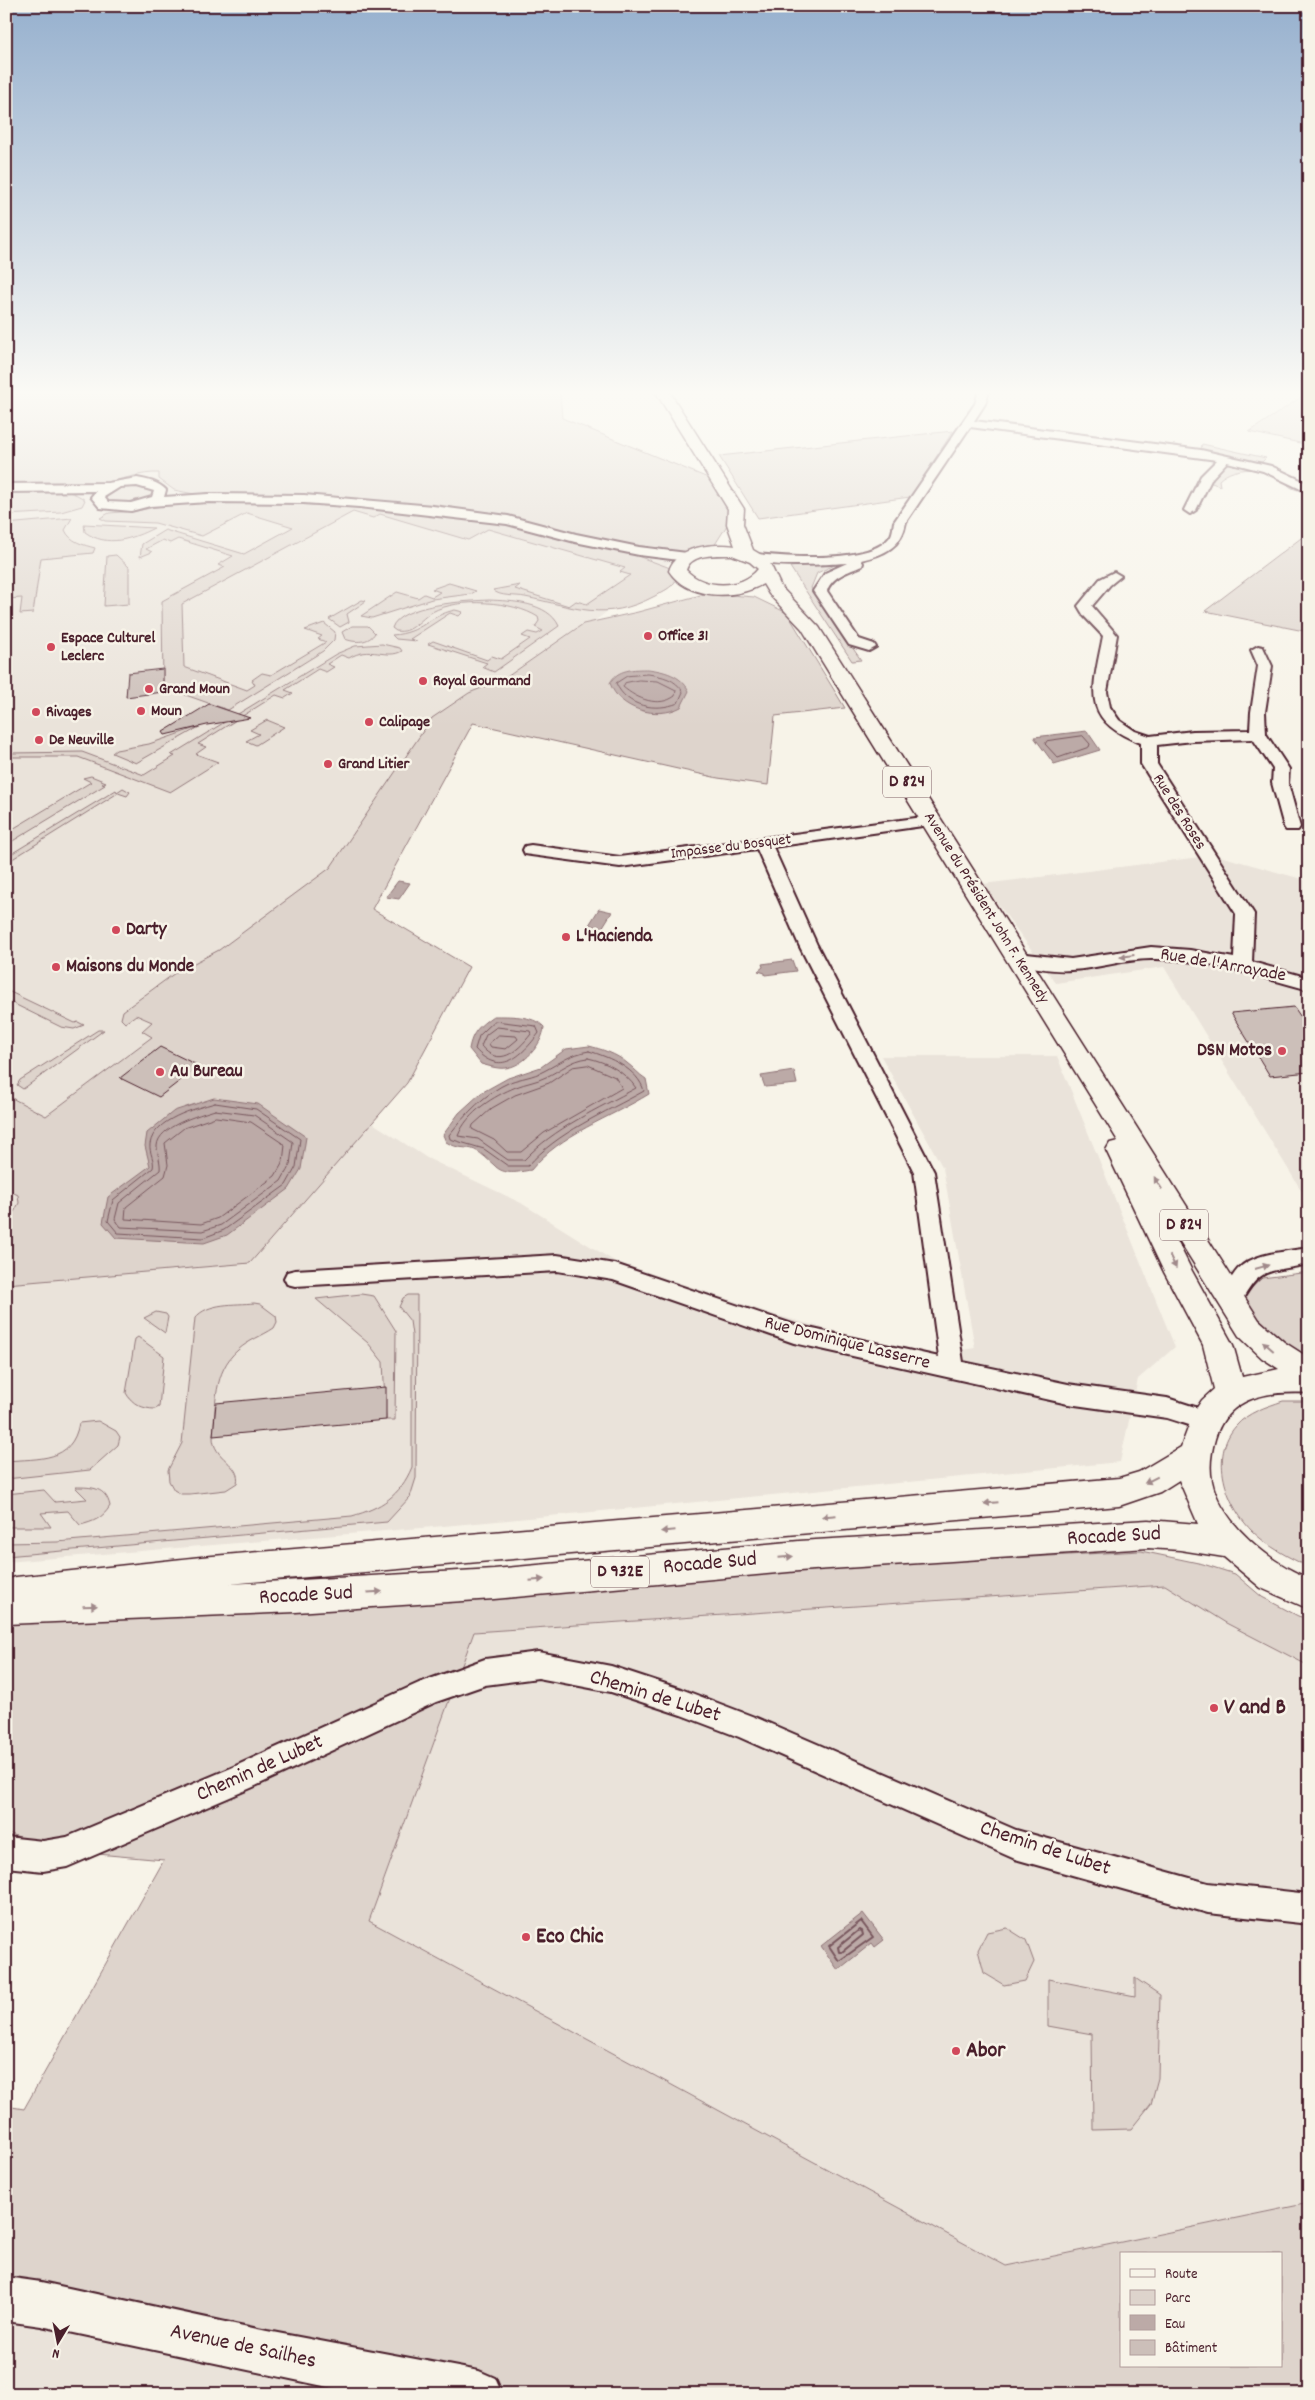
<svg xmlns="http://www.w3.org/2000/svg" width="1315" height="2400" font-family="Dekko,sans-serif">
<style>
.built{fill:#eae3da}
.green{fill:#ded4cc;stroke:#947a7c;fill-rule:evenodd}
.water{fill:#bcaaa7;stroke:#8e7275}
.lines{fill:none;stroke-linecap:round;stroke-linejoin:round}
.shore-far1{stroke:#78575d;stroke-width:1}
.shore{stroke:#78575d;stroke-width:2}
.building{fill:#ccbfb9;stroke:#4a1f2b}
.minor-casing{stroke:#4a1f2b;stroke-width:4}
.tertiary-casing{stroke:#4a1f2b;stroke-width:4}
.primary-casing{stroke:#4a1f2b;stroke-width:3}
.minor{fill:#f7f3e8;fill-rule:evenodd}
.tertiary{fill:#f7f3e8;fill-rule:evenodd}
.primary{fill:#f7f3e8;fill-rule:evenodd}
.oneway{fill:#a0898a}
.poi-dot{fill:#d1495b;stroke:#f7f3e8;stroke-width:2}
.labels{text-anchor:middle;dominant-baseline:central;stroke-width:5;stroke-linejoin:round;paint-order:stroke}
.far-poi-label{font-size:16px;font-weight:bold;fill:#4a1f2b;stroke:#f7f3e8;text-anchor:start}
.far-street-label{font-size:16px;fill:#4a1f2b;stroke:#f7f3e8}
.shield{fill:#f7f3e8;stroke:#7e5f64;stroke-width:1}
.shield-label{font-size:18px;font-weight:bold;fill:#4a1f2b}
.poi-label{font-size:19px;font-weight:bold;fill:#4a1f2b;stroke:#f7f3e8;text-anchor:start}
.street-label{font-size:19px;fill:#4a1f2b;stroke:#f7f3e8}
.near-street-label{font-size:22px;fill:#4a1f2b;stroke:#f7f3e8}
.near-poi-label{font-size:22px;font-weight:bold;fill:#4a1f2b;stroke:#f7f3e8;text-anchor:start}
</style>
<rect width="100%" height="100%" fill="#f7f3e8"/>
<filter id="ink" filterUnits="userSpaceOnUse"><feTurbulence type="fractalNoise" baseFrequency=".02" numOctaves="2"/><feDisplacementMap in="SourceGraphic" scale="10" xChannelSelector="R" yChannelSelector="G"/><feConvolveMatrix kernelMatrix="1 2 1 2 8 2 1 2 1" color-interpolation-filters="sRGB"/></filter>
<g filter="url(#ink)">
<!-- built -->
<g class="built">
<polygon points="155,469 687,549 427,752 334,923 199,1011 427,1158 521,1203 614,1261 775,1315 873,1341 935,1354 975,1348 943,1168 881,1056 1057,1056 1175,1347 1138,1379 1120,1462 433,1527 6,1562 6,482"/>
<polygon points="1216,855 1309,881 1309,1203 1164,967 1056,983 983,884"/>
<polygon points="1165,1585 1309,1656 1309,2203 1006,2266 369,1921 474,1632"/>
<polygon points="6,2295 374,2394 6,2394"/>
</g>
<!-- green -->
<g class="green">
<path d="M6,391h554l2,27 151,62 13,22 3,16 -3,9 -12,19 -31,6 -74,-10 -108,-26 -307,-22 -20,-4 -15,-11v-6c-18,-1 -37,7 -56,10 -32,4 -65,3 -97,4z"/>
<polygon points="1309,392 1309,445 1249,432"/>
<polygon points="953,431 910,497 758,518 719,456"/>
<path d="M1202,444l64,14 -4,4c-19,-1 -43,-8 -61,-13z"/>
<path d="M1235,463c22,3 47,11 63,27 -9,-2 -9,-5 -16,-10 -17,-13 -47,-15 -63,0l1,6 -11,-4 1,-4 15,-14z"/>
<path d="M140,485l13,6 -1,5c-13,10 -29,7 -45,7l-4,-4v-5l15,-7z"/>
<path d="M6,491c23,0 60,-7 79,9l-3,6 -21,6 -55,3z"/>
<path d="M251,501l74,5 16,-2 166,19 125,31 41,15 3,11c-4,8 -13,11 -21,16 -51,27 -79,11 -130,1 -9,-2 -26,0 -32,-7l27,-5 -5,4 54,17 7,-5 11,3 43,-29 -10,-3 5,-4 -137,-39 -20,11 -88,-26 -7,4 -20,-6 -171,92 2,63 63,23 8,-5 -3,-5 10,-7 9,2 55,-33 -8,-3 4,-3 -17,-6 19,-7 11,9 -1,8 -11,11 -95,59 -65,-23 -1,-86 63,-34 -7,-2 15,-9 -55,-17 -8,4 -7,-3 -17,9 6,3 -12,5 2,-13 23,-14 79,24 49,-27 -46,-14 -45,23 -47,-13 -49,-2 -6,-3 9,-5 27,-2 41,-8z"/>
<path d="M72,518l-7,12c5,12 19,15 30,18l-2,5 -52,5 -8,55 -13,1 2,-16 -16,1v-75z"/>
<path d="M84,524l70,4c-22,11 -47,20 -69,4z"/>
<polygon points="1309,532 1309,632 1205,611"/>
<polygon points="116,555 129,567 129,604 104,606 107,556"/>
<polygon points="846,560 817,573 811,588 861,660 852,661 790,567"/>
<polygon points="449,583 476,591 471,594 432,599 372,618 361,616 397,592 418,598 424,594 432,597 440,592 432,589"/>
<polygon points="708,593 754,597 787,613 845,708 775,716 768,785 718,778 473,723 372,909 469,967 407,1083 250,1263 6,1284 6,1218 14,1212 19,1203 18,1195 6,1189 6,1095 46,1116 152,1037 142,1031 152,1022 136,1015 125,1023 121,1019 123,1011 175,973 219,950 330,868 432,718 469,693 504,679 583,624 638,612"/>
<polygon points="362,600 366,601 347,614 349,622 340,627 329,619"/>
<path d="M489,600c22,1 59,2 70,26l-65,46 -12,-5 5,-4 -59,-19 5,-3 54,19 5,-4 9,3 29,-20 -8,-3 6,-4 9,2 6,-3 -8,-4 4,-6 -1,-4c-25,-16 -79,-20 -106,-5 -12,7 -20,22 -36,19l-4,-3c7,-24 76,-27 97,-28z"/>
<path d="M455,610l8,2 -4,4 -9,-3 -40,26 7,2 -21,-2 -4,-4c31,-2 35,-19 63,-25z"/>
<path d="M352,626h16l7,7c-6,10 -20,10 -30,6l-3,-7z"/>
<path d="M382,644l18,4 2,3c-15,9 -32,-6 -53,7l-8,-3 -14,9 7,3 -8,5 -8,-3 -33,21 8,3 -8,5 -9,-3 -78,49 8,3 -10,7 22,8 -48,30 -92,-35h-72v-6l5,2 71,-1 62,23 31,-19 -4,-1 165,-101 19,-8z"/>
<polygon points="267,720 284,727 256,745 246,741 259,734 250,730"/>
<polygon points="201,726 136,763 112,753 116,750 149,744"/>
<polygon points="91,776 106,782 102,784 105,785 6,845 6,833 91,782 83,778"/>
<polygon points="123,788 130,792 127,796 118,793 6,863 6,857 116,790 117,792"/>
<polygon points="6,990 75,1023 78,1022 84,1025 74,1029 61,1027 6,1000"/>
<polygon points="98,1030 104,1030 23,1089 17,1085 20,1080"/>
<polygon points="1309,1272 1309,1359 1281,1347 1249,1314 1244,1295 1262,1278"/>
<polygon points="361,1294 374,1296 396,1331 395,1420 386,1420 383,1362 368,1343 316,1299"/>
<path d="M408,1295h9l-1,183 -6,19 -23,25 -381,34v-13l51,-1 295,-26c29,-8 48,-20 60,-49v-132l-2,-14 -11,-14 4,-9z"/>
<path d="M254,1303l6,1 16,12 1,6 -3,6c-12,8 -25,12 -36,22 -25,21 -22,56 -25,86 -1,23 29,28 24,47l-11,7 -36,4h-9l-7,-4 -5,-9 -1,-11 14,-27 13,-125c13,-16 40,-13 59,-15z"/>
<polygon points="156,1312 166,1314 168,1317 165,1333 144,1318"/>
<path d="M138,1337l26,19 -5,51 -4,2c-12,0 -23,-5 -29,-16l9,-54z"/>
<path d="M1283,1401h26v166c-21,-10 -41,-20 -58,-37 -25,-26 -42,-74 -15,-104 12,-14 30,-19 47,-25z"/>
<path d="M98,1421l18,10 4,6 -2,8 -28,25 -84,9v-18c33,-3 66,2 73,-38z"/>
<path d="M75,1487c17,0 31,0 35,19 -7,12 -17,16 -30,19l-12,-14 -27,2 10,14h-45v-33l38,-4 11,12 32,-3z"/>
<path d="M1141,1551l62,13 32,10 27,23 36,19 11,3v47l-83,-43 -61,-38 -691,47 -105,289 637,345 303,-63v191h-935l-368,-99v-189l18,3 140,-249 -111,-10 -47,-18v-213l844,-52zM1121,2254h160v112h-160z"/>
<polygon points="1007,1928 1026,1940 1034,1962 1025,1981 1004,1985 984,1973 978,1950 987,1932"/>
<polygon points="1135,1978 1160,1995 1158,2078 1151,2104 1131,2129 1093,2130 1092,2034 1048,2026 1048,1979 1135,1996"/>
</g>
<!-- water -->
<g class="water">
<path d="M648,669c16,2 33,6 41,22l-8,16c-24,13 -62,3 -71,-24 7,-14 24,-14 38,-14z"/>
<polygon points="1087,731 1100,750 1054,764 1034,737"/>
<polygon points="398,881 410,883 399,899 386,897"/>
<polygon points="599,909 612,912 602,928 589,925"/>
<polygon points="792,960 796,971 765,975 765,973 758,971 763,967 762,964"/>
<path d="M493,1016c16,0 40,-1 51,11 -1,17 -21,40 -39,41 -8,1 -16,-2 -24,-4l-12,-15c3,-17 10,-23 24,-33z"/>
<path d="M589,1046c12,3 28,8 38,17 7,5 11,11 19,16l3,15c-39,24 -89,40 -118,76 -13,2 -27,6 -37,-5 -6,-5 -11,-11 -19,-15 -9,-4 -16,0 -29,-8l-3,-7 16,-22 22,-20 27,-15 33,-11 25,-18z"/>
<polygon points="794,1071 797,1084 765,1087 761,1076"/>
<polygon points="214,1098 258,1104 306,1137 301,1169 289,1189 227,1235 204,1243 116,1238 103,1223 108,1197 150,1166 145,1146 147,1133 174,1111"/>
<polygon points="863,1913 884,1940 875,1947 872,1943 838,1970 821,1946"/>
</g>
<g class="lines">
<!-- shore-far1 -->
<g class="shore-far1">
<path d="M648,674c14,2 28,5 35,18l-5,11c-22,9 -52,4 -62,-20l11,-7z"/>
<path d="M639,680l19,1 18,9 -1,6c-16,12 -38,3 -52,-9l2,-4z"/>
<polygon points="1083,736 1090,744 1089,747 1058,758 1045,744 1047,741"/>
<path d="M495,1021l41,5 3,7c-18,24 -39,44 -64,16l4,-13z"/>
<path d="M497,1027l33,4 1,3c-14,18 -32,34 -50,12l5,-11z"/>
<polygon points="499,1035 516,1036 518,1039 506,1049 491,1047 489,1044"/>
<path d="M589,1051c20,6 49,18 55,40 -39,22 -87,41 -116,75h-20l-24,-17 -34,-10 -1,-4c17,-21 36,-42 61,-53 11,-4 23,-5 34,-11 16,-8 26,-17 45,-20z"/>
<path d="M588,1058c19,4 37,14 48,30 -38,21 -82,40 -112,72h-16l-30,-21 -20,-3c9,-24 36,-40 58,-49 10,-4 20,-5 30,-10 15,-7 25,-17 42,-19z"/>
<polygon points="588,1065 615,1077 622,1088 544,1133 521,1152 507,1152 494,1140 472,1129 473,1125 492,1108 515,1095 549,1083 573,1067"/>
<path d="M215,1103l41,6 44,30 -4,28 -10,18 -62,45 -21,8 -85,-5 -10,-12 5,-21 40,-32c2,-8 -4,-15 -3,-24 4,-25 44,-35 65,-41z"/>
<path d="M215,1110l39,5 39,27 -3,23 -9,16 -60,44 -19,6 -81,-4 -6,-8 4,-16 41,-33c1,-8 -3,-16 -3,-24 1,-20 42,-31 58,-36z"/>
<polygon points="216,1117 251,1122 285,1145 283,1162 275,1176 218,1218 201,1224 125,1219 126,1207 165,1176 168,1165 165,1143 184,1128"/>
</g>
<!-- shore -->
<g class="shore">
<polygon points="861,1921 873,1937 839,1961 829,1946"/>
<polygon points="859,1930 862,1931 863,1935 842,1952 839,1952 838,1947"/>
</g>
</g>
<!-- building -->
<g class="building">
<polygon points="163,669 163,692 126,697 128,673"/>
<polygon points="209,704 250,718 207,725 165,735 163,732"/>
<polygon points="1294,1007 1309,1029 1309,1072 1270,1076 1231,1013"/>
<polygon points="160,1047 199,1066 159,1097 120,1078"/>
<polygon points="386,1387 386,1420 213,1436 216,1403"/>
</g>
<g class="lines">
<defs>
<g id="minor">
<path d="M979,391h10l-4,13 -11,17 227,29 70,16 38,18v9l-46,-22 -36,-9 -15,16 -16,32 -6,4 -6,-4 17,-34 16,-16 -247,-33 -64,95c-4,25 -22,33 -45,38l2,3 -1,3c-14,6 -30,10 -35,25l32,48 15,5 2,3 -7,4 -20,-6 -36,-54 12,-18 22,-10c-17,1 -88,6 -97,-5l6,-4c30,3 114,10 134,-17 3,-4 3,-10 4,-15l81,-118z"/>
<path d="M137,478c11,2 21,4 29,12l-2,7 44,-3 96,1 129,11 75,10 68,18 63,13 48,6 6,4 -6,4 -48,-6 -64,-13 -68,-18 -148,-17 -55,-4 -96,-1 -58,4 -19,5 -31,-3 -9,-11 5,-6 -90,1v-8l102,-1zM137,486l17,5 -2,6 -21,6 -23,-1 -4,-5 16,-10z"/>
<path d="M1114,572l7,4 -11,9 -18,21 25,29 -10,57 3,15 9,13 16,11 15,5 43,-5 57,-1 1,-18 7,-46 -7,-16 7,-4 5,1 9,19 -7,46 1,22 23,35 -1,14 12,44 -2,3h-12l-2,-3 -12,-44 1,-14 -20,-30 -60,2 -36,4v19l97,150 -2,48 57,16v12c-53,-14 -103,-32 -158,-31 -27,0 -53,10 -80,11 -18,2 -35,-3 -53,-5l-6,-2 -3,-4 3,-4 6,-2 53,6 80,-12 39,3 44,8 2,-44 -95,-150v-21c-62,-23 -48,-54 -38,-107l-19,-20 -6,-10 22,-27z"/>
<polygon points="931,816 937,818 939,821 937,824 773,847 817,945 934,1172 963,1362 1068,1384 1167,1398 1214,1413 1217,1420 1214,1427 1205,1430 1167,1418 1068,1404 794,1343 613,1280 557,1271 295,1286 287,1284 284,1278 287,1272 295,1270 557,1255 615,1264 795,1325 939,1357 914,1172 799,945 757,849 620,867 531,855 525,854 523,850 525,846 531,845 620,857"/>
<path d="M1309,1248v16c-42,9 -48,1 -70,42l-8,3 -8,-3 -3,-6c5,-10 10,-22 18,-31 16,-17 49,-17 71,-21z"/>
<polygon points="538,1652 611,1666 681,1689 757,1718 1016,1830 1208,1883 1309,1894 1309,1924 1208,1913 1015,1859 739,1737 681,1715 611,1692 538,1678 485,1685 436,1702 251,1788 67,1867 43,1871 6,1867 6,1837 43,1841 67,1837 231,1768 419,1683 485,1659"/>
</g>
<polygon id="tertiary" points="6,2277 41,2282 267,2331 479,2371 495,2378 502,2394 361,2394 41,2326 6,2321"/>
<path id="primary" d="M655,391h14l75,118 -1,15 10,26 15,9 13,28 38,40 440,693 25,22 25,16v35c-40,-2 -81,2 -94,46 -4,14 -6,28 -3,42 8,41 59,83 97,97v31l-48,-21 -37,-31 -44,-7 -32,-2 -349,23 -305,28 -198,13 -290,12v-44l10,-3 185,-20 918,-79 20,-6 42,-25 13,-35 8,-12 12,-11 -11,-44 -39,-73 -58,-122 4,-7 8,-2 -316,-512 -33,-35 -6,-10c-28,16 -75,16 -94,-13 7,-25 44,-28 66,-25l-8,-22 1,-15zM732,555l18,7 8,7c-17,21 -54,20 -72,1 5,-17 31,-15 46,-15zM1166,1219l73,117 23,22 17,11 -37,8 -9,-32 -41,-74zM1179,1480l19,44 -50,-4 -349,21 -305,28 -265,15 890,-78 41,-14z"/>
</defs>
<!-- minor casing -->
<use href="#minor" class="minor-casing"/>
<!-- tertiary casing -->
<use href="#tertiary" class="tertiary-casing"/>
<!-- primary casing -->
<use href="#primary" class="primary-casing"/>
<!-- minor -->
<use href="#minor" class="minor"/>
<!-- tertiary -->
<use href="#tertiary" class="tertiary"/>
<!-- primary -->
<use href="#primary" class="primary"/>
</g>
<!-- one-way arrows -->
<defs><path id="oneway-solid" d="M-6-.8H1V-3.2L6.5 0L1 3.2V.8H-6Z" transform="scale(1.25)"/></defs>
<g class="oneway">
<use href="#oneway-solid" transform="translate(1127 956) rotate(172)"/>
<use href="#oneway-solid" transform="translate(1158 1183) rotate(-122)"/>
<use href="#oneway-solid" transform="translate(1173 1262) rotate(64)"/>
<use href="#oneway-solid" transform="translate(1262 1267) rotate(-16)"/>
<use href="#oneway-solid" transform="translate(1268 1346) rotate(-139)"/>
<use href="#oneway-solid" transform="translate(1151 1480) rotate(154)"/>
<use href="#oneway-solid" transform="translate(991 1503) rotate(175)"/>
<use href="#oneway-solid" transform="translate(829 1516) rotate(175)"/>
<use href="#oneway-solid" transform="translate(668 1531) rotate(175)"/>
<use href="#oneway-solid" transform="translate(786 1557) rotate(-5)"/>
<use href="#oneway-solid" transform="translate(537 1580) rotate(-5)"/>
<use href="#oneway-solid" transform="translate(375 1592) rotate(-4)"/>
<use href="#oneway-solid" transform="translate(90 1606) rotate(-2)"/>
</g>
</g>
<!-- sky -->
<linearGradient id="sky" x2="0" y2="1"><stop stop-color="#96b0ce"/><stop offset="0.54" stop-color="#fbfaf5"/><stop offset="1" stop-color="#fbfaf5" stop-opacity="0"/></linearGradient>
<rect width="1315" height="727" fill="url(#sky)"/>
<!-- markers -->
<g class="poi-dot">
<circle cx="648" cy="636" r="5"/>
<circle cx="51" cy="647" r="5"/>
<circle cx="423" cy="681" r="5"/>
<circle cx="149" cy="689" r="5"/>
<circle cx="141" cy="711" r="5"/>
<circle cx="36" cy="712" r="5"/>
<circle cx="369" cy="722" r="5"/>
<circle cx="39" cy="740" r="5"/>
<circle cx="328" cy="764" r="5"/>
<circle cx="116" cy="930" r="5"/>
<circle cx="566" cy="937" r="5"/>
<circle cx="56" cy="967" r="5"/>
<circle cx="1282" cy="1051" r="5"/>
<circle cx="160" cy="1072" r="5"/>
<circle cx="1214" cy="1708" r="5"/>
<circle cx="526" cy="1937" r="5"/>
<circle cx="956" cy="2051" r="5"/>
</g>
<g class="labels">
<!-- far-poi labels -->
<g class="far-poi-label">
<text x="658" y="636">Office 31</text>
<text x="61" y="638">Espace Culturel<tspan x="61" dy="18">Leclerc</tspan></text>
<text x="433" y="681">Royal Gourmand</text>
<text x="159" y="689">Grand Moun</text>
<text x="151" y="711">Moun</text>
<text x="46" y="712">Rivages</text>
<text x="379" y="722">Calipage</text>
<text x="49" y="740">De Neuville</text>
<text x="338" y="764">Grand Litier</text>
</g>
<!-- far-street labels -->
<g class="far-street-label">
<text transform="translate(1179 812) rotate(58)">Rue des Roses</text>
<text transform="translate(731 847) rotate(-7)">Impasse du Bosquet</text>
<text transform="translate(986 908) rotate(58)">Avenue du Président John F. Kennedy</text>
</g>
<!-- shield labels -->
<g class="shield">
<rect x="883" y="766.5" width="48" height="31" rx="4"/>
<rect x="1160" y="1209.5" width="48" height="31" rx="4"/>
<rect x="591" y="1556.5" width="58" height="31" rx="4"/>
</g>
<g class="shield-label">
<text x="907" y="782">D 824</text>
<text x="1184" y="1225">D 824</text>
<text x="620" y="1572">D 932E</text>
</g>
<!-- poi labels -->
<g class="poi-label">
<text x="126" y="930">Darty</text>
<text x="576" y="937">L'Hacienda</text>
<text x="66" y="967">Maisons du Monde</text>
<text x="1272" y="1051" text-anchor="end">DSN Motos</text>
<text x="170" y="1072">Au Bureau</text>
</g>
<!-- street labels -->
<g class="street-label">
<text transform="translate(1223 966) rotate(10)">Rue de l'Arrayade</text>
<text transform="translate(847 1344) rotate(14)">Rue Dominique Lasserre</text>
</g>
<!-- near-street labels -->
<g class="near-street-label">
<text transform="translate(1114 1537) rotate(-3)">Rocade Sud</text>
<text transform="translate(710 1564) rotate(-5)">Rocade Sud</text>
<text transform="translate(306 1596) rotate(-3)">Rocade Sud</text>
<text transform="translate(655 1697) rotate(17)">Chemin de Lubet</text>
<text transform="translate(260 1769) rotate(-24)">Chemin de Lubet</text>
<text transform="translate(1045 1849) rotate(18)">Chemin de Lubet</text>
<text transform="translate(243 2347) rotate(12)">Avenue de Sailhes</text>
</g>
<!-- near-poi labels -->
<g class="near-poi-label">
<text x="1224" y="1708">V and B</text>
<text x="536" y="1937">Eco Chic</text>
<text x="966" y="2051">Abor</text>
</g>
</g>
<!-- margin -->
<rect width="1315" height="2400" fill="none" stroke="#f7f3e8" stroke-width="25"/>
<rect x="12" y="12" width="1290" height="2375" fill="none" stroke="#4a1f2b" stroke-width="2" filter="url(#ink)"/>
<!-- legend -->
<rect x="1120" y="2252" width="162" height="115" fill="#f7f3e8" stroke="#b29e9c"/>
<rect x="1130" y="2269" width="25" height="8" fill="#f7f3e8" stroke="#b29e9c"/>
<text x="1165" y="2278" font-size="15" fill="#4a1f2b">Route</text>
<rect x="1130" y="2290" width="25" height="15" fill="#ded4cc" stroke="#b29e9c"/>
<text x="1165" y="2302" font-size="15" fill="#4a1f2b">Parc</text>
<rect x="1130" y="2315" width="25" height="15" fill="#bcaaa7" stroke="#b29e9c"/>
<text x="1165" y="2328" font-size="15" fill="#4a1f2b">Eau</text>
<rect x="1130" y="2340" width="25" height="15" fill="#ccbfb9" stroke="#b29e9c"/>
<text x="1165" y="2352" font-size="15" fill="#4a1f2b">Bâtiment</text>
<!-- north arrow -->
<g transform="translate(58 2342) rotate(190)" stroke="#f7f3e8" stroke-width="4" paint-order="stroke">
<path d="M0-4L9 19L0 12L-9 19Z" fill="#4a1f2b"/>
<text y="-8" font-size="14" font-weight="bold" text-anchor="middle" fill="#4a1f2b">N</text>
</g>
</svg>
